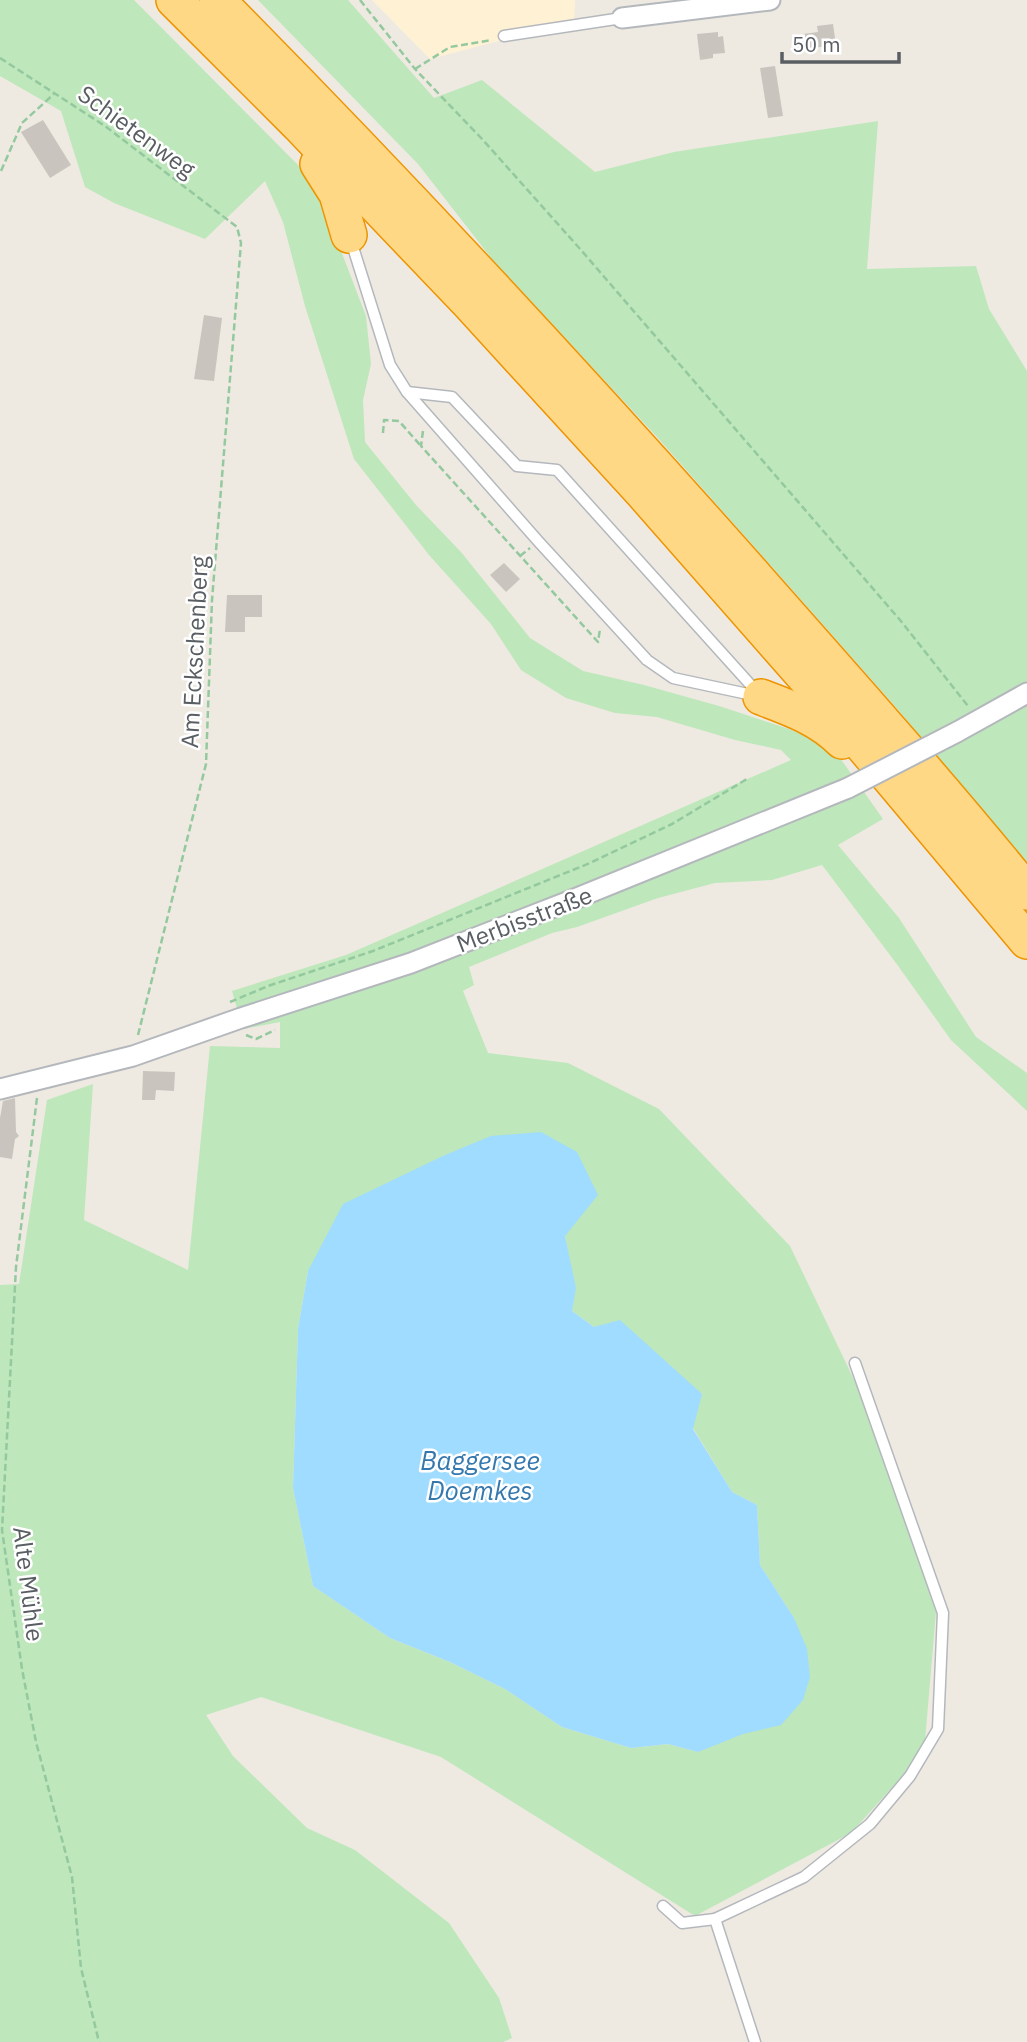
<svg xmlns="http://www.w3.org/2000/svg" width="1027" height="2042" font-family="'IBM Plex Sans',sans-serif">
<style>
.commercial{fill:#fff2d4}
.green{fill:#bee7bb;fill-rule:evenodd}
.water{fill:#9fdcff}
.building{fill:#c9c4be}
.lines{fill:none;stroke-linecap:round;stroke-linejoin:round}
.lane-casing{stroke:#b4b8bd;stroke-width:13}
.street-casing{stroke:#b4b8bd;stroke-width:23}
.highway-casing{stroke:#ee9400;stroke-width:38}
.path{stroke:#94c99f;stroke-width:2.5;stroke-dasharray:7 3.5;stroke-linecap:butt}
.lane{stroke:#fff;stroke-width:10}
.street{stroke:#fff;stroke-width:19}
.highway{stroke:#ffd886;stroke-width:35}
.street-bridge-casing{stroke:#b4b8bd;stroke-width:23;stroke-linecap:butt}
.street-bridge{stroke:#fff;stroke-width:19}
.labels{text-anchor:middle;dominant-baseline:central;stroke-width:5;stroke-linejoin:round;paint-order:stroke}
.street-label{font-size:24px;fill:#595e63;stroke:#fff}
.water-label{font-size:26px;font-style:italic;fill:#3578ae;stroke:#fff}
</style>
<rect width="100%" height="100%" fill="#eeeae1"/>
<!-- commercial -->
<polygon class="commercial" points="372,0 575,0 574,21 430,59"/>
<!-- green -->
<g class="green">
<path d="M0,0h134l174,175 15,29 43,112 5,48 -8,36 2,42 51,63 45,47 69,86 53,33 61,14 75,21 70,23 44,19 50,71 -45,26 61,73 77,119 51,36v38l-76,-71 -55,-77 -74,-98 -50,15 -57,3 -57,15 -81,29 -25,6 -83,34 5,18 -11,6 25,62 80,10 91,46 131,137 77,161 69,205 -11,129 -20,32 -54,60 -156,83 -254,-159 -180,-60 -55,18 27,41 74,72 48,22 94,73 50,75 13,40 -9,4h-503v-757l19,-1 28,-184 46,-16 -9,136 104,50 22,-224 70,2v-26l-37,7 -11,-38 114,-36 445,-195 -10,-10 -46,-10 -78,-23 -42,-4 -49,-15 -45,-28 -30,-46 -62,-69 -75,-96 -49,-153 -22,-84 -18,-41 -60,58 -91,-36 -29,-16 -24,-76 -61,-35zM565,1236l10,52 -3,23 22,16 99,101 39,64 25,13 3,60 34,53 -96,134 -30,-8 -37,4 -69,-21 -57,-38 -55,-27 -60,-24 -77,-52 -20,-98 5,-159 10,-58z"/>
<polygon points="258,0 348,0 434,98 482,80 595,172 674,152 878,121 867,269 976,266 989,309 1027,371 1027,865 900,712 819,620 657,437 492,259 418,164"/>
</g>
<!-- water -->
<polygon class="water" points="541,1132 577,1152 598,1195 565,1236 576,1288 572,1311 594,1327 620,1320 702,1394 693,1429 732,1492 757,1505 760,1565 794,1618 807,1649 810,1677 803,1700 781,1725 743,1734 698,1752 668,1744 631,1748 562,1727 505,1689 450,1662 390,1638 313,1586 293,1488 298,1329 308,1271 343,1204 445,1155 491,1136"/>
<!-- building -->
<g class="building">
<polygon points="833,24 836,45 804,49 803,34 818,32 817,26"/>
<polygon points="718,32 718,37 723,36 725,53 713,54 713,58 700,60 697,34"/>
<polygon points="775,66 783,116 768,118 760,68"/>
<polygon points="43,120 71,165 50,178 21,132"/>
<polygon points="204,315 222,318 214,381 194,379"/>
<polygon points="504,563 520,579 506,592 490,575"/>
<polygon points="227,595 262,595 262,617 245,617 245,632 225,632"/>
<polygon points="143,1071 175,1072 174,1091 156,1090 155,1100 142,1100"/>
<polygon points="15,1098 16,1132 19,1136 15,1139 12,1159 0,1157 0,1118 3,1101"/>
</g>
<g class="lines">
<defs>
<g id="lane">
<polyline points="504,36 622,18"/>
<polyline points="351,241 390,365 407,392 538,541 647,660 673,678 757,696"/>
<polyline points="407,392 452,397 517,466 557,470 757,692"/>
<polyline points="663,1906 682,1923 715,1919"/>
<polyline points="755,2042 715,1919 804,1877 870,1824 910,1776 938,1729 943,1613 855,1363"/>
</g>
<g id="street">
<polyline points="622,18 770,0"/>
<polyline points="957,732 1027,693"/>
<polyline points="0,1089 133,1056 241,1018 411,963 567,902 848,788"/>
</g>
<g id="highway">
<polyline points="174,0 299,125 469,303 643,493 810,683 1027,941"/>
<path d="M217,0c186,188 366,382 541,580 91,103 183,206 269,312"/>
<polyline points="318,164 337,194 349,235"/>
<path d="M761,697c29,11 58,21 81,44"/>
</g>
</defs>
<!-- lane casing -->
<use href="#lane" class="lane-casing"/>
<!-- street casing -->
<use href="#street" class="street-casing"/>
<!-- highway casing -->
<use href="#highway" class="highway-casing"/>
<!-- path -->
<g class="path">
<polyline points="360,0 415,69 483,140 581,250 900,620 968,706"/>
<polyline points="0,58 105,126 237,227 241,243 212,600 206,764 138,1035"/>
<polyline points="415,69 450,47 492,40"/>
<polyline points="1,171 22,123 55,93"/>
<polyline points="423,431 421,446 598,642 600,629"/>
<polyline points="383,433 384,420 399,421 421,446"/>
<polyline points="520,556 530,548"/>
<polyline points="230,1002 268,986 373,951 590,863 672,824 747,779"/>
<polyline points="246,1035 256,1039 275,1030"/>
<polyline points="37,1098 16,1267 2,1530 22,1669 36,1742 72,1877 81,1968 99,2042"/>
</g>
<!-- lane -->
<use href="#lane" class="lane"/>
<!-- street -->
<use href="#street" class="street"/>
<!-- highway -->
<use href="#highway" class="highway"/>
<defs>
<polyline id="street-bridge" points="848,788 957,732"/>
</defs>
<!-- street-bridge casing -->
<use href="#street-bridge" class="street-bridge-casing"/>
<!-- street-bridge -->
<use href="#street-bridge" class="street-bridge"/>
</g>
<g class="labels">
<!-- street labels -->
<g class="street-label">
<text transform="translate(137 131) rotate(36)">Schietenweg</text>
<text transform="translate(194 652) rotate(-87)">Am Eckschenberg</text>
<text transform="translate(524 919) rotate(-21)">Merbisstraße</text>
<text transform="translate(29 1584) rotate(83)">Alte Mühle</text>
</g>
<!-- water labels -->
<g class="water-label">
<text x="480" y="1460">Baggersee<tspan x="480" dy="30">Doemkes</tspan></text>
</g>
</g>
<!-- scale -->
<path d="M782 52v10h117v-10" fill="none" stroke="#595e63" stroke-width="3.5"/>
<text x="792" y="52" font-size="21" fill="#595e63" stroke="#ffffff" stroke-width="5" paint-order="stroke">50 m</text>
</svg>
